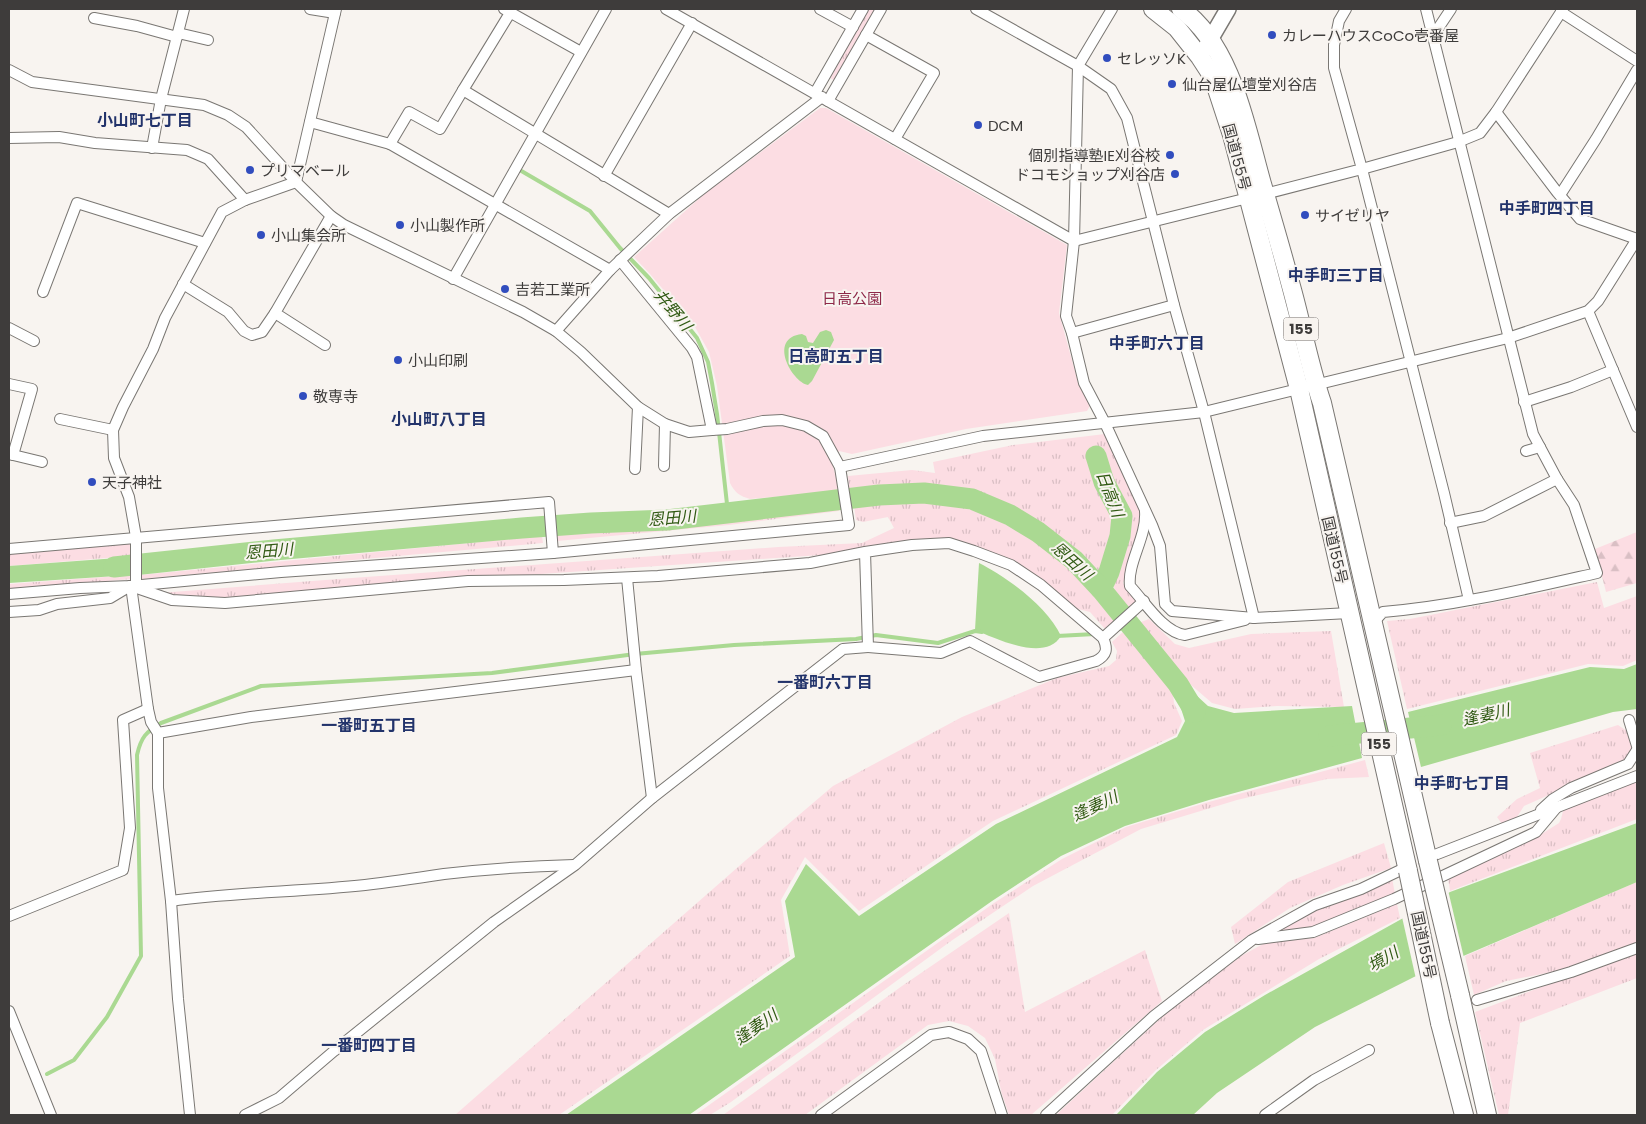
<svg xmlns="http://www.w3.org/2000/svg" width="1646" height="1124" font-family="Poppins,'Noto Sans JP',sans-serif">
<style>
.grass{fill:url(#grass-tufts)}
.forest{fill:url(#forest-firs)}
.green{fill:#fcdde3}
.water{fill:#aad992}
.pier{fill:#f8f4f0}
.lines{fill:none;stroke-linecap:round;stroke-linejoin:round}
.stream{stroke:#aad992;stroke-width:4}
.river{stroke:#aad992;stroke-width:21}
.street-casing{stroke:#7a7773;stroke-width:12}
.primary-casing{stroke:#7a7773;stroke-width:18}
.highway-casing{stroke:#7a7773;stroke-width:20}
.street{stroke:#fff;stroke-width:10}
.primary{stroke:#fff;stroke-width:15}
.highway{stroke:#fff;stroke-width:18}
.highway-bridge-casing{stroke:#7a7773;stroke-width:20;stroke-linecap:butt}
.highway-bridge{stroke:#fff;stroke-width:18}
.poi-dot{fill:#314dbe;stroke:#f8f4f0;stroke-width:2}
.labels{text-anchor:middle;dominant-baseline:central;stroke-width:4;stroke-linejoin:round;paint-order:stroke}
.shield{fill:#f8f4f0;stroke:#767371;stroke-width:1}
.shield-label{font-size:14px;font-weight:bold;fill:#3e3c3b}
.poi-label{font-size:15px;fill:#3e3c3b;stroke:#f8f4f0;text-anchor:start}
.street-label{font-size:15px;fill:#3e3c3b;stroke:#f8f4f0}
.park-label{font-size:15px;fill:#8e2949;stroke:#f8f4f0}
.neighbourhood-label{font-size:16px;font-weight:bold;fill:#22336b;stroke:#f8f4f0}
.water-label{font-size:16px;font-style:italic;fill:#305a13;stroke:#f8f4f0}
</style>
<defs>
<pattern id="grass-tufts" width="24" height="20" patternUnits="userSpaceOnUse" patternTransform="scale(1.25)"><rect width="24" height="20" fill="#fcdde3"/><path d="M3 7l-1-3M5 7V3M7 7l1-3M15 17l-1-3M17 17v-4M19 17l1-3" fill="none" stroke="#d9bfc4"/></pattern>
<pattern id="forest-firs" width="22" height="20" patternUnits="userSpaceOnUse" patternTransform="scale(1.25)"><rect width="22" height="20" fill="#fcdde3"/><path d="M5 1l3.5 6h-7zM16 11l3.5 6h-7z" fill="#d9bfc4"/></pattern>
</defs>
<rect width="100%" height="100%" fill="#f8f4f0"/>
<!-- grass -->
<g class="grass">
<polygon points="869,9 875,9 834,80 830,78"/>
<path d="M1105,434l35,74 1,18 -4,19 -14,38 14,18 -8,7 -14,-15 -2,-12 16,-55 -2,-17 -28,-61 -9,5 26,61 1,22 -16,43c-10,-11 -20,-24 -31,-34 -45,-40 -107,-63 -168,-61 -17,0 -35,3 -53,4l-1,-12 64,-6 23,3 -2,-11 80,-17z"/>
<path d="M908,502c20,1 40,2 60,7 63,14 107,65 147,111l-10,9 -15,-17 -16,-4 -32,-26 -93,-42 -99,13 -414,28 -204,17 -85,-4 191,-15 440,-32 84,-4 32,-15 -6,-11 -25,5 -7,-2 -2,-14z"/>
<polygon points="837,504 839,511 729,525 557,541 557,534 729,519"/>
<polygon points="542,536 543,543 140,579 140,575"/>
<polygon points="131,541 131,556 9,566 9,552"/>
<polygon points="132,575 132,579 9,589 9,584"/>
<polygon points="1597,582 1604,608 1637,596 1637,660 1623,666 1588,664 1407,709 1387,621 1410,619"/>
<polygon points="1149,619 1175,644 1189,648 1251,634 1331,631 1344,707 1277,706 1235,709 1212,703 1177,673 1136,624"/>
<polygon points="1126,629 1172,684 1174,703 1182,721 1176,735 993,821 859,911 805,857 781,900 790,956 559,1115 455,1115 746,860 833,786 962,717 1057,678 1109,666 1116,660 1117,651 1112,642"/>
<polygon points="1618,725 1627,731 1632,750 1623,762 1524,806 1517,817 1502,824 1497,817 1517,799 1540,788 1530,753"/>
<polygon points="1365,760 1369,777 1327,779 1237,800 1141,829 1033,886 951,941 731,1102 710,1115 695,1115 994,903 1062,859 1126,827 1205,803"/>
<polygon points="1637,780 1637,819 1450,891 1448,878 1537,837 1559,823 1561,819 1564,807"/>
<polygon points="1384,843 1391,868 1343,885 1290,908 1235,944 1231,927 1288,882"/>
<polygon points="1392,878 1395,894 1311,928 1279,931 1278,927 1319,906"/>
<polygon points="1637,882 1637,944 1572,968 1506,981 1474,995 1465,956"/>
<polygon points="1397,904 1400,918 1319,959 1203,1030 1156,1070 1112,1115 1056,1115 1162,1017 1241,956 1265,943 1314,938"/>
<polygon points="1009,913 1025,1012 1145,950 1162,1001 1031,1115 1009,1115 1001,1091 995,1059 985,1038 968,1026 949,1021 928,1025 805,1115 723,1115 902,986"/>
<polygon points="1637,951 1637,978 1520,1023 1508,1115 1499,1115 1475,1012"/>
</g>
<!-- forest -->
<polygon class="forest" points="1637,532 1637,583 1606,592 1595,549"/>
<!-- green -->
<path class="green" d="M820,108h6l241,137 -8,68 20,73 12,18 -4,7 -121,18 -114,25 -13,-3 -6,15 6,25 -89,8c-10,-3 -15,-6 -20,-16l-13,-97 -8,-34 -14,-25 -45,-53 -16,-17 69,-62z"/>
<!-- water -->
<g class="water">
<path d="M826,330l5,2 3,8 -22,41 -4,4c-16,-3 -41,-47 -6,-51l4,2 2,6 5,1 7,-11z"/>
<polygon points="131,557 132,575 9,583 9,566"/>
<path d="M979,563c28,14 69,44 82,73 -16,27 -66,2 -86,-6z"/>
<polygon points="1637,664 1637,709 1613,712 1421,767 1408,712 1590,667 1624,669"/>
<polygon points="1185,685 1208,706 1234,713 1352,706 1362,758 1209,800 1125,826 1061,856 992,901 689,1115 566,1115 795,957 785,901 806,864 859,916 996,824 1177,737 1185,721 1175,690"/>
<polygon points="1637,823 1637,882 1414,977 1315,1027 1217,1093 1193,1115 1116,1115 1157,1072 1205,1032 1265,995 1450,892"/>
</g>
<!-- pier -->
<polygon class="pier" points="1448,890 1464,958 1416,979 1402,917"/>
<g class="lines">
<!-- stream -->
<g class="stream">
<polyline points="518,169 590,211 620,248 649,278 697,338 708,362 712,383 717,414 728,513"/>
<polyline points="1116,630 1131,625"/>
<polyline points="1057,636 1095,634"/>
<path d="M47,1074l27,-14 33,-43 34,-61 -4,-201c4,-18 9,-23 24,-32l100,-37 231,-13 143,-19 99,-9 122,-6 20,-4 62,8 37,-12 7,1"/>
</g>
<!-- river -->
<g class="river">
<polyline points="1096,456 1104,482 1122,516 1120,536 1109,572 1101,589"/>
<polyline points="114,567 274,550 522,528 591,523 667,520 879,495 924,493 972,499 1010,515 1038,532 1074,560 1101,589 1178,684 1195,712"/>
<polyline points="1329,736 1441,725"/>
</g>
<defs>
<g id="street">
<polyline points="310,9 335,13"/>
<polyline points="504,9 581,52"/>
<polyline points="666,9 1074,241 1248,198"/>
<polyline points="820,9 853,27"/>
<polyline points="976,9 1078,66 1111,89 1127,118 1174,305 1204,412 1254,618"/>
<polyline points="1112,9 1078,66 1074,241 1066,316 1072,333 1084,383 1105,423 1152,525 1160,546 1165,604 1172,611 1254,618 1349,613"/>
<polyline points="1561,12 1637,61"/>
<polyline points="510,13 463,90 669,214"/>
<polyline points="94,18 137,26 177,37"/>
<polyline points="178,33 208,40"/>
<polyline points="866,35 934,73 895,139"/>
<polyline points="1433,36 1451,9"/>
<polyline points="9,70 32,82 204,105 228,115 246,127 296,182 331,216 344,225 523,312 556,331 610,270 669,214 822,97"/>
<polyline points="815,93 863,9"/>
<polyline points="828,101 881,9"/>
<polyline points="310,122 390,144 610,270"/>
<polyline points="9,138 59,137 95,143 187,150 208,159 245,200"/>
<polyline points="390,144 409,112 440,129 463,90"/>
<polyline points="152,148 161,99 184,9"/>
<polyline points="604,176 692,23"/>
<polyline points="296,182 336,9"/>
<polyline points="1265,194 1362,169 1334,68 1334,45 1339,21 1346,9"/>
<polyline points="1560,195 1596,139 1637,70"/>
<polyline points="453,279 606,9"/>
<polyline points="183,284 228,312 244,331 252,335 262,332 275,313"/>
<polyline points="43,292 77,203 205,243"/>
<polyline points="1588,311 1637,427"/>
<polyline points="9,328 34,341"/>
<polyline points="556,331 581,352 638,407 665,424 689,432 712,430"/>
<polyline points="1072,333 1174,305"/>
<polyline points="325,345 275,313 331,216"/>
<polyline points="9,384 32,389 13,455"/>
<polyline points="1524,402 1571,387 1613,370"/>
<polyline points="60,419 113,430"/>
<polyline points="1526,451 1540,447"/>
<polyline points="9,454 42,462"/>
<polyline points="664,466 665,424"/>
<polyline points="840,467 983,436 1204,412 1508,338 1588,311 1598,301 1637,239 1580,219 1557,192 1496,112"/>
<polyline points="635,469 638,407"/>
<path d="M1145,511c2,26 -18,52 -15,75 15,16 33,46 55,49l60,-15"/>
<polyline points="1450,523 1484,516 1557,479"/>
<polyline points="9,549 549,502 553,553"/>
<polyline points="627,578 636,670 652,798"/>
<polyline points="136,585 136,537 129,497 114,458 113,430 123,407 153,349 165,318 222,212 245,200 296,182"/>
<path d="M131,586l41,14 53,3 243,-22 96,-1 94,-4 152,-13 55,-11 47,-7 37,-2 25,8 37,14 30,20 62,53c5,11 4,17 -7,23l-57,16 -69,-36 -29,12 -73,-6 -3,-95"/>
<polyline points="131,586 148,709 151,722 158,733 158,788 171,901 178,999 190,1115"/>
<polyline points="9,594 80,588 131,586 281,572 553,553 849,525 840,467 823,436 806,426 782,420 763,421 727,429 712,430 697,357 692,348 620,260"/>
<polyline points="1469,600 1444,493 1362,169 1458,142 1480,133 1496,112 1563,9"/>
<polyline points="9,612 39,610 57,604 110,598 130,586"/>
<path d="M1373,623l10,-11c72,-6 143,-23 214,-39l-23,-68 -17,-26 -24,-45 -107,-425"/>
<polyline points="1103,638 1144,601"/>
<polyline points="1629,720 1637,746"/>
<polyline points="158,733 251,717 636,670"/>
<polyline points="1541,810 1553,799 1571,788 1628,764 1637,750"/>
<polyline points="1427,858 1637,776"/>
<path d="M171,901c64,-9 129,-9 194,-16 26,-3 53,-7 79,-11 43,-5 87,-8 130,-9"/>
<polyline points="9,916 123,870 130,828 123,720 148,709"/>
<polyline points="1258,939 1313,932 1394,899 1536,832 1557,807"/>
<polyline points="1477,1000 1571,972 1637,948"/>
<polyline points="9,1011 51,1115"/>
<polyline points="245,1115 279,1098 334,1051 494,922 575,865 652,798 843,649 868,647"/>
<polyline points="821,1115 931,1035 949,1032 968,1039 981,1051 1002,1115"/>
<polyline points="1046,1115 1154,1016 1252,940 1315,905 1361,889 1407,867"/>
<polyline points="1265,1115 1314,1080 1369,1050"/>
</g>
<polyline id="primary" points="1200,57 1228,9"/>
<g id="highway">
<polyline points="1153,9 1177,28 1200,57 1213,77 1232,135 1299,389 1408,871"/>
<path d="M1181,9c51,36 65,119 81,175 10,34 20,68 29,102 11,39 18,79 31,117l106,458"/>
<polyline points="1460,995 1487,1115"/>
<polyline points="1440,1023 1464,1115"/>
</g>
</defs>
<!-- street casing -->
<use href="#street" class="street-casing"/>
<!-- primary casing -->
<use href="#primary" class="primary-casing"/>
<!-- highway casing -->
<use href="#highway" class="highway-casing"/>
<!-- street -->
<use href="#street" class="street"/>
<!-- primary -->
<use href="#primary" class="primary"/>
<!-- highway -->
<use href="#highway" class="highway"/>
<defs>
<g id="highway-bridge">
<polyline points="1428,861 1460,995"/>
<polyline points="1408,871 1440,1023"/>
</g>
</defs>
<!-- highway-bridge casing -->
<use href="#highway-bridge" class="highway-bridge-casing"/>
<!-- highway-bridge -->
<use href="#highway-bridge" class="highway-bridge"/>
</g>
<!-- markers -->
<g class="poi-dot">
<circle cx="1272" cy="35" r="5"/>
<circle cx="1107" cy="58" r="5"/>
<circle cx="1172" cy="84" r="5"/>
<circle cx="978" cy="125" r="5"/>
<circle cx="1170" cy="155" r="5"/>
<circle cx="250" cy="170" r="5"/>
<circle cx="1175" cy="174" r="5"/>
<circle cx="1305" cy="215" r="5"/>
<circle cx="400" cy="225" r="5"/>
<circle cx="261" cy="235" r="5"/>
<circle cx="505" cy="289" r="5"/>
<circle cx="398" cy="360" r="5"/>
<circle cx="303" cy="396" r="5"/>
<circle cx="92" cy="482" r="5"/>
</g>
<g class="labels">
<!-- shield labels -->
<g class="shield">
<rect x="1283.5" y="317.5" width="35" height="23" rx="4"/>
<rect x="1361.5" y="732.5" width="35" height="23" rx="4"/>
</g>
<g class="shield-label">
<text x="1301" y="329">155</text>
<text x="1379" y="744">155</text>
</g>
<!-- poi labels -->
<g class="poi-label">
<text x="1282" y="35">カレーハウスCoCo壱番屋</text>
<text x="1117" y="58">セレッソK</text>
<text x="1182" y="84">仙台屋仏壇堂刈谷店</text>
<text x="988" y="125">DCM</text>
<text x="1160" y="155" text-anchor="end">個別指導塾IE刈谷校</text>
<text x="260" y="170">プリマベール</text>
<text x="1165" y="174" text-anchor="end">ドコモショップ刈谷店</text>
<text x="1315" y="215">サイゼリヤ</text>
<text x="410" y="225">小山製作所</text>
<text x="271" y="235">小山集会所</text>
<text x="515" y="289">吉若工業所</text>
<text x="408" y="360">小山印刷</text>
<text x="313" y="396">敬専寺</text>
<text x="102" y="482">天子神社</text>
</g>
<!-- street labels -->
<g class="street-label">
<text transform="translate(1237 157) rotate(75)">国道155号</text>
<text transform="translate(1335 550) rotate(77)">国道155号</text>
<text transform="translate(1424 945) rotate(78)">国道155号</text>
</g>
<!-- park labels -->
<g class="park-label">
<text x="852" y="298">日高公園</text>
</g>
<!-- neighbourhood labels -->
<g class="neighbourhood-label">
<text x="145" y="120">小山町七丁目</text>
<text x="1547" y="208">中手町四丁目</text>
<text x="1336" y="275">中手町三丁目</text>
<text x="1157" y="343">中手町六丁目</text>
<text x="836" y="356">日高町五丁目</text>
<text x="439" y="419">小山町八丁目</text>
<text x="825" y="682">一番町六丁目</text>
<text x="369" y="725">一番町五丁目</text>
<text x="1462" y="783">中手町七丁目</text>
<text x="369" y="1045">一番町四丁目</text>
</g>
<!-- water labels -->
<g class="water-label">
<text transform="translate(673 310) rotate(50)">井野川</text>
<text transform="translate(1110 494) rotate(69)">日高川</text>
<text transform="translate(672 518) rotate(-5)">恩田川</text>
<text transform="translate(269 551) rotate(-5)">恩田川</text>
<text transform="translate(1072 561) rotate(42)">恩田川</text>
<text transform="translate(1486 715) rotate(-13)">逢妻川</text>
<text transform="translate(1095 806) rotate(-25)">逢妻川</text>
<text transform="translate(1383 959) rotate(-30)">境川</text>
<text transform="translate(756 1027) rotate(-35)">逢妻川</text>
</g>
</g>
<!-- border -->
<rect width="1646" height="1124" fill="none" stroke="#3e3c3b" stroke-width="20"/>
</svg>
